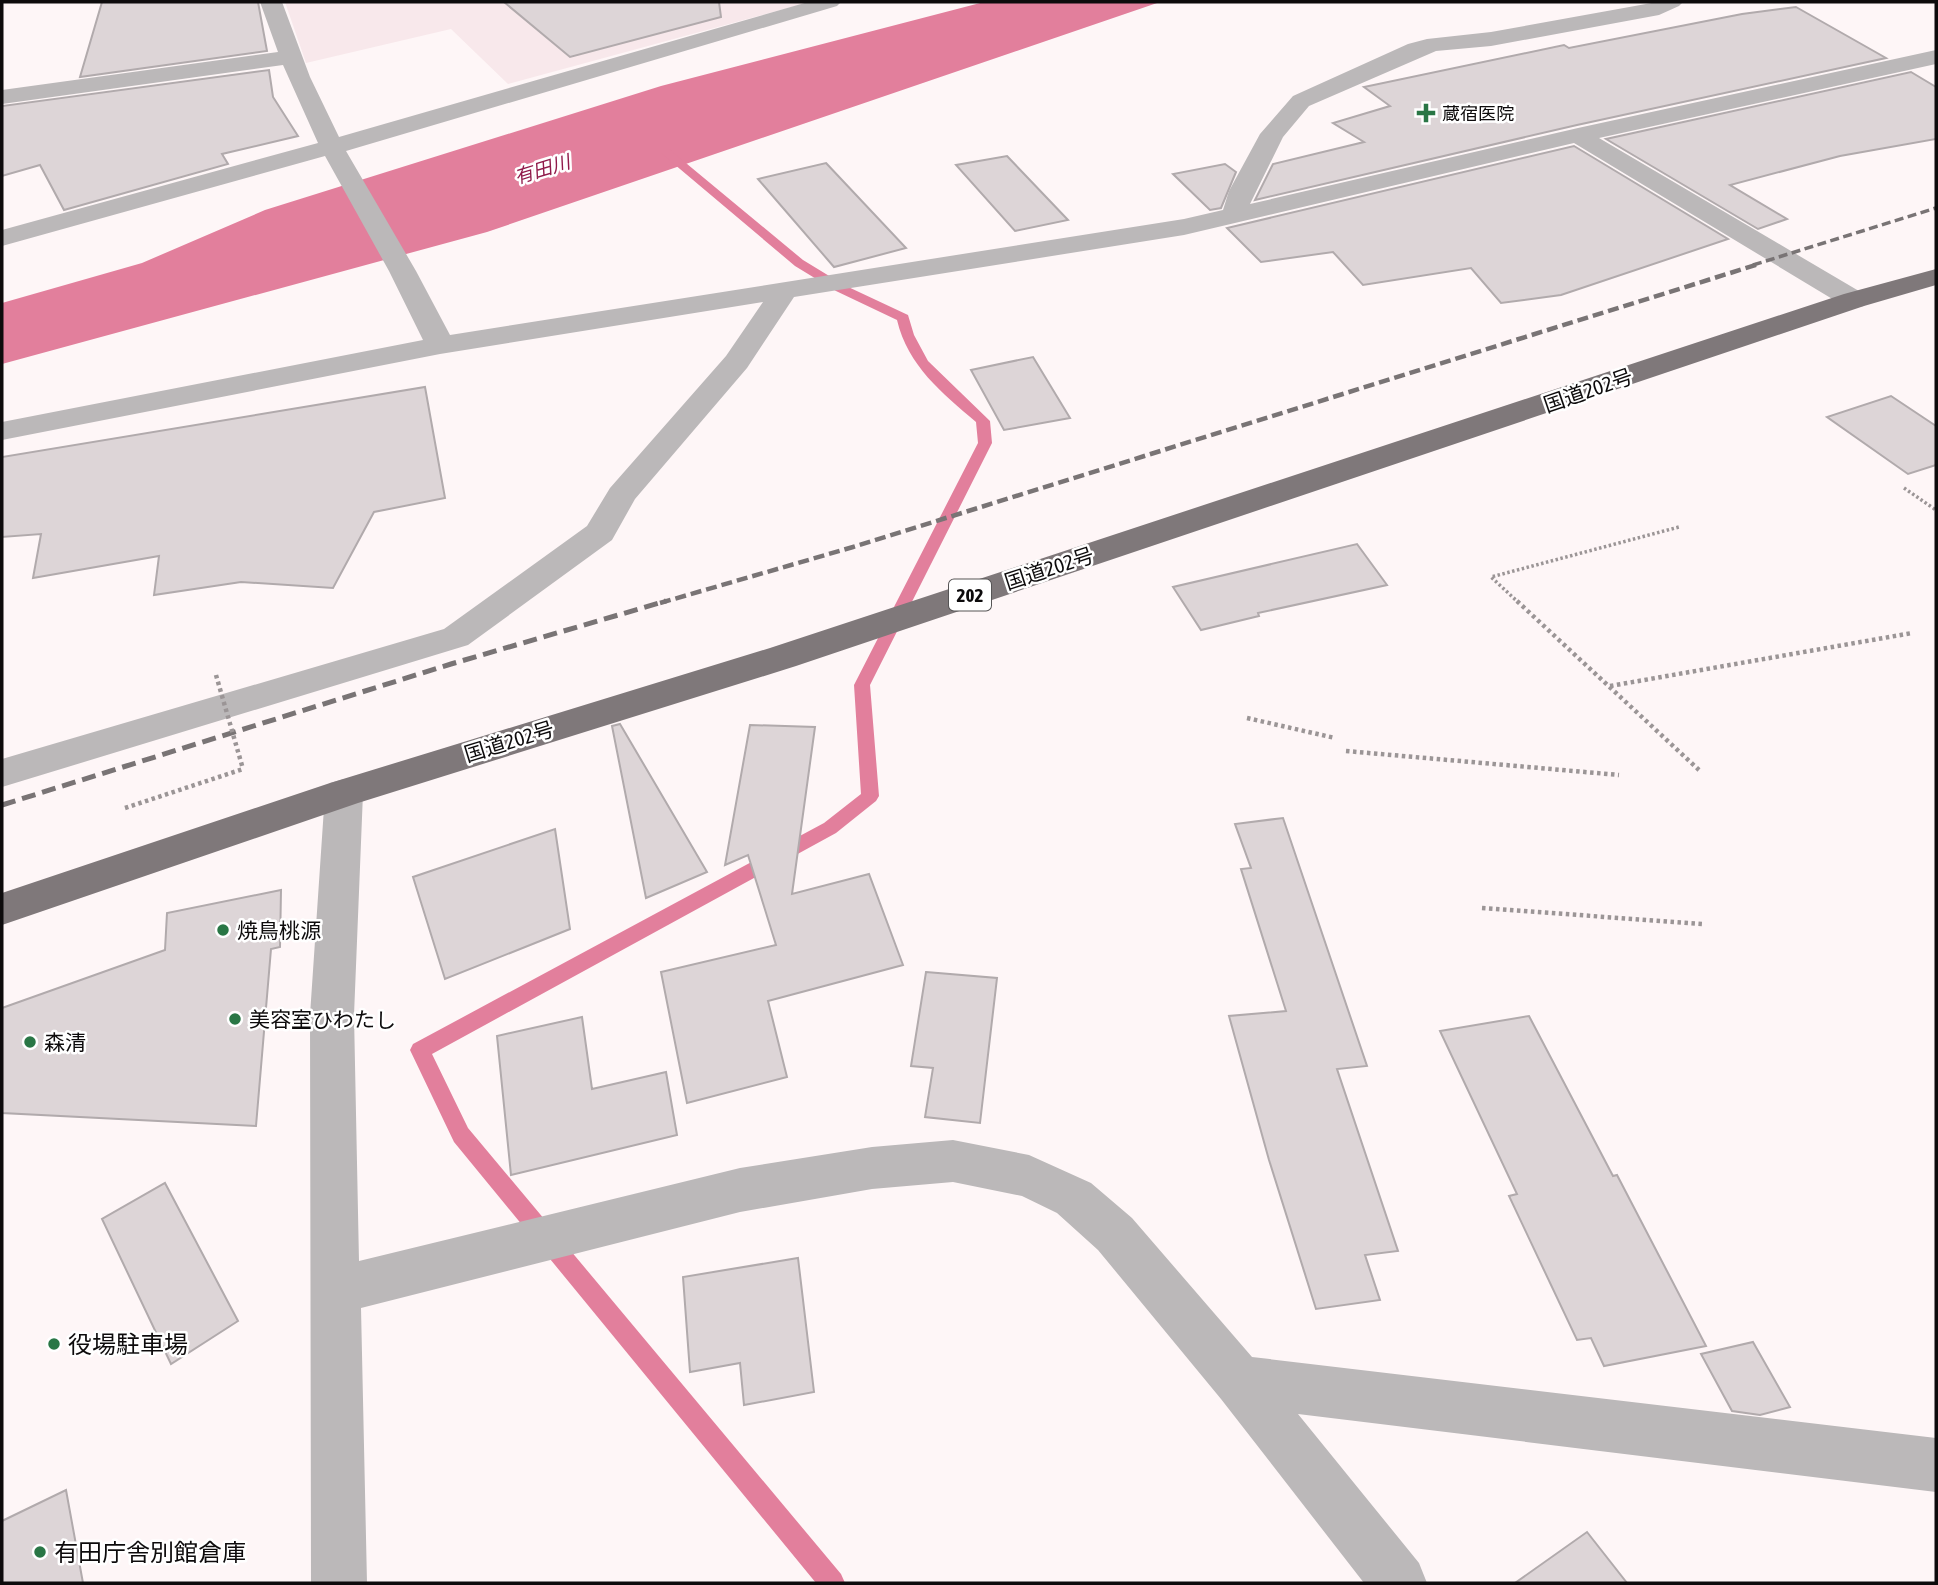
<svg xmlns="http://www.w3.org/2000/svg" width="1938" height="1585" font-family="'Asap Condensed','Noto Sans JP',sans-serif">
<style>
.built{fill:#f8e8eb}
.water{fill:#e27f9c}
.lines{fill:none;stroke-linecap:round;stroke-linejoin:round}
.stream{fill:#e27f9c;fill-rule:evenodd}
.building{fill:#ddd5d7;stroke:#b1aaac;stroke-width:2}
.path-far1{stroke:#9b9596;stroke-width:3.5;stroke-dasharray:2.5 2.5;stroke-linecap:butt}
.path{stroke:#9b9596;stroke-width:4.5;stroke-dasharray:3.5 3.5;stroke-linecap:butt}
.minor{fill:#bbb8b9;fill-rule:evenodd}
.trunk{fill:#7f787a;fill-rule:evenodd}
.rail-far2{stroke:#797475;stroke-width:3.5;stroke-dasharray:9 4.5;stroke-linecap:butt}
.rail-far1{stroke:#797475;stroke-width:4.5;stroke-dasharray:11 5;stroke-linecap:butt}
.rail{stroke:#797475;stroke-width:5;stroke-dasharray:14 7;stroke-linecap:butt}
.path-bridge{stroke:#9b9596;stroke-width:4.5;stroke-dasharray:3.5 3.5;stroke-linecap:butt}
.poi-dot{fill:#297645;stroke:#fff;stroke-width:2.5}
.labels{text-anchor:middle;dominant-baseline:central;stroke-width:5;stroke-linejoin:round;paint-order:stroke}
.far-poi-label{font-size:18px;fill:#0d0b0c;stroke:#fff;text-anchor:start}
.far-water-label{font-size:19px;font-style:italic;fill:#901a4a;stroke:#fff}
.shield{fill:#fff;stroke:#565455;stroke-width:2}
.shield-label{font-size:19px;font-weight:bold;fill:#0d0b0c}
.street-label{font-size:21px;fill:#0d0b0c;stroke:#fff}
.poi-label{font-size:21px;fill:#0d0b0c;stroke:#fff;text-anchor:start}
.near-poi-label{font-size:24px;fill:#0d0b0c;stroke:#fff;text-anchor:start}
</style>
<rect width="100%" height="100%" fill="#fef6f7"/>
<!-- built -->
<polygon class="built" points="285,2 810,2 508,84 451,29 306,63"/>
<!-- water -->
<polygon class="water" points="984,2 1160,2 487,232 2,364 2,303 142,263 265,210 661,86"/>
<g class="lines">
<!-- stream -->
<path class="stream" d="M661,149h8l134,111 41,25 64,30 6,20 14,26 62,60 2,22 -122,242 9,111 -3,5 -40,32 -404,221 36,74 373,446 4,9h-29l-362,-441 -44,-92 3,-6 411,-221 37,-29 -7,-109 124,-242 -2,-21c-34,-29 -68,-56 -79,-102l-61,-29 -41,-25 -134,-113z"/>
</g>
<!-- building -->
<g class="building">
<polygon points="102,2 258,2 267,51 80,77"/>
<polygon points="504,2 719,2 721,17 570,57"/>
<polygon points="1796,7 1886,58 1577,125 1255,200 1273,164 1364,142 1333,123 1390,106 1364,87 1564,45 1569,48 1742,14"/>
<polygon points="269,70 273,97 298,136 222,154 228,164 64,210 40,165 2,176 2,106"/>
<polygon points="1911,72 1936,87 1936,139 1840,156 1730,185 1787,219 1758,229 1606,139"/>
<polygon points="1574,146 1728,239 1561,295 1501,303 1471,268 1363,285 1333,252 1261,262 1227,228"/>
<polygon points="1007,156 1068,220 1015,231 956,165"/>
<polygon points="826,163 906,248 834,267 758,179"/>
<polygon points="1225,164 1236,172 1221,208 1210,210 1173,174"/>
<polygon points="1033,357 1070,418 1004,430 971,370"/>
<polygon points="425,387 445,498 374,512 333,588 241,582 154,595 159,556 33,578 41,534 2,537 2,457"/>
<polygon points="1891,396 1936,426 1936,465 1908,474 1827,417"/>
<polygon points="1357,544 1387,585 1258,613 1259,616 1201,630 1173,587"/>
<polygon points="620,724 707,872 646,898 612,726"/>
<polygon points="750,725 815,727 792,894 869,874 903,965 768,1001 787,1077 687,1103 661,972 776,945 748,855 725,865"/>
<polygon points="1283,818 1367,1066 1337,1069 1398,1251 1365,1255 1380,1300 1316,1309 1269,1160 1229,1016 1286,1011 1241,869 1251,868 1235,824"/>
<polygon points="555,829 570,929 445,979 413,877"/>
<polygon points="281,890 280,947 271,949 256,1126 2,1113 2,1008 165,950 167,913"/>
<polygon points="926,972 997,978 980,1123 925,1117 933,1068 911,1066"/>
<polygon points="1529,1016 1613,1176 1617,1175 1706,1346 1604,1366 1591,1338 1577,1340 1509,1196 1517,1194 1440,1031"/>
<polygon points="582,1017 592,1089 666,1072 677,1135 511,1175 497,1036"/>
<polygon points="165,1183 238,1321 171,1364 102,1219"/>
<polygon points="798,1258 814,1392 744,1405 740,1363 690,1372 683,1277"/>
<polygon points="1753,1342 1790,1407 1760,1415 1732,1411 1701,1354"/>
<polygon points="66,1490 83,1583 2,1583 2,1521"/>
<polygon points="1587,1532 1627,1583 1515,1583"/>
</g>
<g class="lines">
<!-- path-far1 -->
<g class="path-far1">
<polyline points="1904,488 1936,510"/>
<polyline points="1519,603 1491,577 1679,527"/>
</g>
<!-- path -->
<g class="path">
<polyline points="1517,601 1699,770"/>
<polyline points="1610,686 1912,633"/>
<polyline points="1247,718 1335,738"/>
<polyline points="1346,751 1619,775"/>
<polyline points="125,808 243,769"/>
<polyline points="1482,908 1702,924"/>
</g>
<!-- minor -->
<g class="minor">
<polygon points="260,2 282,2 310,77 339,137 808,2 841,2 837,6 346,151 416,271 450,335 1184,219 1223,210 1229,191 1260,134 1293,96 1408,44 1427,39 1491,32 1657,2 1683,2 1679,6 1659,15 1491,46 1436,51 1309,106 1283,137 1250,204 1578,128 1936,50 1936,64 1599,138 1864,294 1868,300 1864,306 1854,308 1844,306 1574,143 1184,235 794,297 747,368 635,499 612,540 468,645 2,787 2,759 444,629 587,526 610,488 726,356 763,302 440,354 2,440 2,422 423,340 389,271 325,156 2,246 2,230 318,143 283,65 2,104 2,90 278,52"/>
<polygon points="344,779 358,783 363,793 354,1015 359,1261 740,1168 872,1147 953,1140 1029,1155 1091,1183 1132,1218 1252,1357 1936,1438 1936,1492 1298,1414 1419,1563 1427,1583 1364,1583 1221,1399 1098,1250 1057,1213 1022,1196 953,1182 872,1189 740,1212 361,1308 367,1583 311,1583 310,1015 325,793 330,783"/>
</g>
<!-- trunk -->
<polygon class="trunk" points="1936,269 1936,285 1864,306 796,666 358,803 2,925 2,893 330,783 770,648 1844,294"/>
<!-- rail-far2 -->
<polyline class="rail-far2" points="1753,265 1936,208"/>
<!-- rail-far1 -->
<polyline class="rail-far1" points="660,603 853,547 1759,264"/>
<!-- rail -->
<polyline class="rail" points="2,805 451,664 666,601"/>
<!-- path-bridge -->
<polyline class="path-bridge" points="216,675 243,769"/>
</g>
<!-- markers -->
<g class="poi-dot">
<path d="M1422.5 102.5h7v7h7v7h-7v7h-7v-7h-7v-7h7z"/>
<circle cx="223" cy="930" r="7"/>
<circle cx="235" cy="1019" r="7"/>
<circle cx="30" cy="1042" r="7"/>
<circle cx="54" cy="1344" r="7"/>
<circle cx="40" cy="1552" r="7"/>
</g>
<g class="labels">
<!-- far-poi labels -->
<g class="far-poi-label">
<text x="1442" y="113">蔵宿医院</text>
</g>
<!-- far-water labels -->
<g class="far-water-label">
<text transform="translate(542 169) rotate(-17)">有田川</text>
</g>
<!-- shield labels -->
<rect class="shield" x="949" y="579.5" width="42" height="31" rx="5"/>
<g class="shield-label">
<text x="970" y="595">202</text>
</g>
<!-- street labels -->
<g class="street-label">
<text transform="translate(1588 390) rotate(-19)">国道202号</text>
<text transform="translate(1049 568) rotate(-18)">国道202号</text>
<text transform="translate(509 741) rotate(-17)">国道202号</text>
</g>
<!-- poi labels -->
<g class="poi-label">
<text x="237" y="930">焼鳥桃源</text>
<text x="249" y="1019">美容室ひわたし</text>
<text x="44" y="1042">森清</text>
</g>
<!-- near-poi labels -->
<g class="near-poi-label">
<text x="68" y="1344">役場駐車場</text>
<text x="54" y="1552">有田庁舎別館倉庫</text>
</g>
</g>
<!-- border -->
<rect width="1938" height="1585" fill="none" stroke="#0d0b0c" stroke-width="7"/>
</svg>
